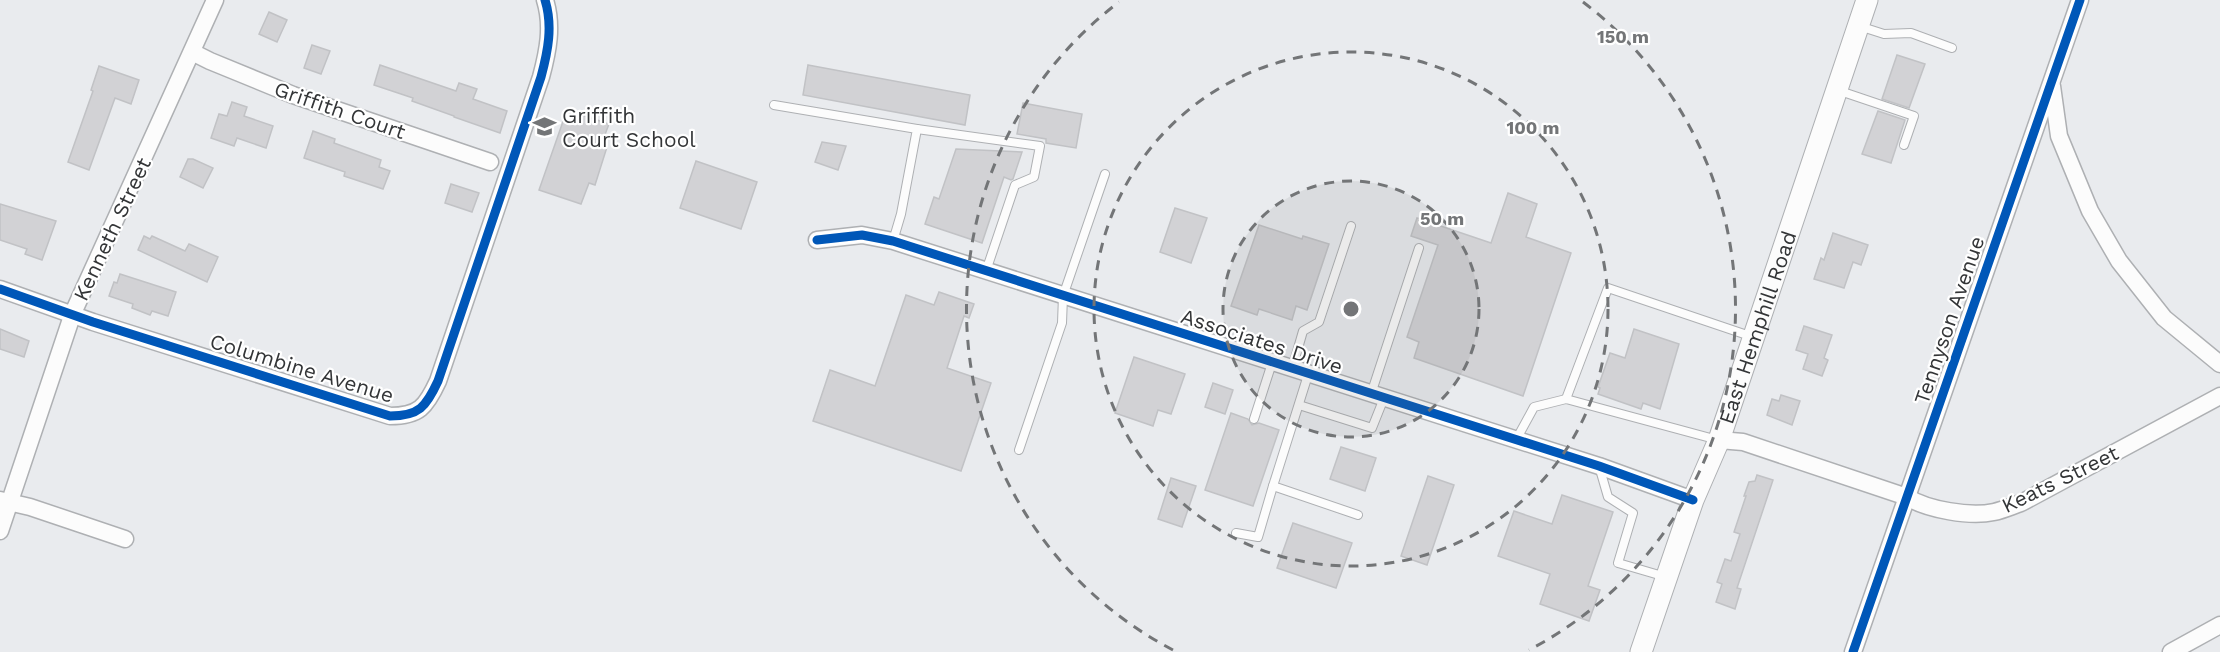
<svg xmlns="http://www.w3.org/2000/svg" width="2220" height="652" font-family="'Work Sans',sans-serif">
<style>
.building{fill:#d2d2d5;stroke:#c1c2c5;stroke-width:1.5}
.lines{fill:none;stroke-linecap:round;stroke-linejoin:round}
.service-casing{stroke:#aeb0b3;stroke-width:10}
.minor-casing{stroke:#aeb0b3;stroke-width:19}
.tertiary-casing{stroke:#aeb0b3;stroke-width:23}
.service{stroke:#fcfcfc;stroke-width:8}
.minor{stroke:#fcfcfc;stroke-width:16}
.tertiary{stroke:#fcfcfc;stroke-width:21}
.cycleway-casing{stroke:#fff;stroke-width:13}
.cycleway{stroke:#0057b8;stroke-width:9}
.ring{fill:none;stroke:#737577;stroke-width:3;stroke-dasharray:10 8}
.labels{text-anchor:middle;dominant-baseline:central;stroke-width:4.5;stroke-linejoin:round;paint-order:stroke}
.street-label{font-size:21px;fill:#333537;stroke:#fff}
.poi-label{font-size:21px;fill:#333537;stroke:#fff;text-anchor:start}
.centre{fill:#737577;stroke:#fff;stroke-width:3}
.ring-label{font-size:18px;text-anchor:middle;font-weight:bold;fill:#737577;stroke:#fff;stroke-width:4.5;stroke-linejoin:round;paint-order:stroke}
</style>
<rect width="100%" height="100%" fill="#e9ebee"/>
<!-- building -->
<g class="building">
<polygon points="269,12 287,20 277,42 259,34"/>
<polygon points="312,45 330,51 321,74 304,68"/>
<polygon points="1897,55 1925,64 1909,108 1882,99"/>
<polygon points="380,65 456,91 459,83 477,89 473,99 507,111 500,133 454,117 454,116 412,101 413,98 374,85"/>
<polygon points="808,65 970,95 965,125 803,95"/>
<polygon points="99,66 139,80 131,104 115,98 89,170 68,162 93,91 91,90"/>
<polygon points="232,102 247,107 244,116 273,126 266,148 237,138 234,146 211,138 219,114 227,116"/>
<polygon points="1023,103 1082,114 1076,148 1046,143 1046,139 1017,134"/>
<polygon points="567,110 609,124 601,145 607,147 595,185 589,183 581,204 539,190"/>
<polygon points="1878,111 1905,120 1891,163 1862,154"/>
<polygon points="313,131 335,139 334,143 381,160 379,167 390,171 383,189 344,176 345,172 304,158"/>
<polygon points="822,142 846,146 838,170 815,162"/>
<polygon points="956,149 1022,152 1013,179 1011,180 1004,177 982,243 925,224 934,197 939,199"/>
<polygon points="188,159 193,159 213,168 203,188 180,177"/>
<polygon points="696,161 757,182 741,229 680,208"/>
<polygon points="451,184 479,193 472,212 445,203"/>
<polygon points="1508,193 1537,204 1526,237 1571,253 1523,396 1414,358 1419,342 1407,337 1438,245 1411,236 1417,218 1491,243"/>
<polygon points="0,204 56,221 42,260 25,254 27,249 0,240"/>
<polygon points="1175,208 1207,218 1191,263 1160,252"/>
<polygon points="1259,225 1302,239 1303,236 1329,244 1307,310 1296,306 1292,320 1259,309 1257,315 1231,306"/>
<polygon points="1833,233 1868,245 1861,265 1853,262 1844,288 1814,279 1821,258 1824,260"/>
<polygon points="144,236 150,239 152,236 185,251 189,244 218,257 207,282 138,250"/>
<polygon points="120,274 176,292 168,316 152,311 150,315 132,308 133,304 109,296 114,282 117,283"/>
<polygon points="939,292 974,304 969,318 964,316 947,368 991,383 961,471 813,421 830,370 875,386 906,295 934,305"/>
<polygon points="1804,326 1832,335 1824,358 1828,360 1822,376 1803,369 1808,354 1796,350"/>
<polygon points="0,329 29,341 24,357 0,349"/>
<polygon points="1634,329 1679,344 1660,409 1643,403 1641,409 1598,394 1600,388 1598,387 1610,353 1625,358"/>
<polygon points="1134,357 1185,374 1171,414 1158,410 1153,426 1115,413"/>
<polygon points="1213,383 1233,390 1225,414 1205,407"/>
<polygon points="1781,395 1800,401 1792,425 1767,415 1772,399 1779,401"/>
<polygon points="1231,413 1248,419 1252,425 1259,423 1279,430 1253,506 1205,490"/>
<polygon points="1341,447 1376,458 1365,491 1330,479"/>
<polygon points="1757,475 1773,480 1737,588 1741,589 1735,609 1716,602 1722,584 1717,582 1725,559 1731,561 1740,534 1734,532 1746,496 1744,496 1749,482 1755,481"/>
<polygon points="1428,476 1454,485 1427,565 1401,556"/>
<polygon points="1171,478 1196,486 1182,527 1158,519"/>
<polygon points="1562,495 1613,512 1588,586 1600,590 1589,621 1540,604 1550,574 1498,556 1514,511 1552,524"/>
<polygon points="1293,523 1352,543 1336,588 1277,568"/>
</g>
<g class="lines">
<defs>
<g id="service">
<polyline points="1859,26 1884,34 1911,33 1952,48"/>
<polyline points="1837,90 1914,116 1904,145"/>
<polyline points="774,105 917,129 901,214 893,241"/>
<polyline points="917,129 1040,146 1034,177 1015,185 986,271"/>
<polyline points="1292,369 1303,331 1319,322 1351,226"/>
<polyline points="1308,375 1273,486 1358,515"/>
<polyline points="1371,394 1419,248"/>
<polyline points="1566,399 1608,288 1753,337"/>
<polyline points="1299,405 1372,428 1384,398"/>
<polyline points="1254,419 1272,363"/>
<polyline points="1516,440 1534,407 1566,399 1718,440"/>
<polyline points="1019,450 1062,323 1063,296 1105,174"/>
<polyline points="1599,466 1608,497 1633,513 1618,563 1666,577"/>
<polyline points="1236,533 1258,537 1273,486"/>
</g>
<g id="minor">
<polyline points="192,52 210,61 293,95 490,162"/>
<polyline points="2052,86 2059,136 2090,211 2119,261 2164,318 2220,364"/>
<polyline points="817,240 862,235 893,241 1599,466 1693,500"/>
<path d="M0,289l93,33 297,94c29,0 36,-9 48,-35l103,-304c7,-26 12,-51 4,-77"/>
<path d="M1719,440l24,2 164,55c21,13 63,20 87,15 9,-2 18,-6 27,-9l199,-107"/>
<polyline points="0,500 30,507 125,539"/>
<polyline points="0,531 73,313 215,0"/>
<polyline points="1853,652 2080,0"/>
<polyline points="2171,652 2220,625"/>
</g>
<g id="tertiary">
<path id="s1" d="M1641,652l52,-152 26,-60 148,-440"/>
</g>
</defs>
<!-- service casing -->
<use href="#service" class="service-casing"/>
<!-- minor casing -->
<use href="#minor" class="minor-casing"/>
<!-- tertiary casing -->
<use href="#tertiary" class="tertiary-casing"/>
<!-- service -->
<use href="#service" class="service"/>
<!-- minor -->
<use href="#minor" class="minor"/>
<!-- tertiary -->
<use href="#tertiary" class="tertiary"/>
<defs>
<g id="cycleway">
<polyline points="817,240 862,235 893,241 1599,466 1693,500"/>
<path d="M0,289l93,33 297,94c29,0 36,-9 48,-35l103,-304c7,-26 12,-51 4,-77"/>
<polyline points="1853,652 2080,0"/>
</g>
</defs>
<!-- cycleway casing -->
<use href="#cycleway" class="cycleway-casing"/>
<!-- cycleway -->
<use href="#cycleway" class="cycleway"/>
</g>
<!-- distance rings -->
<circle cx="1351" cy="309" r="128" fill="#737577" fill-opacity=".12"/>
<g class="ring">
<circle cx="1351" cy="309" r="128"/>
<circle cx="1351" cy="309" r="257"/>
<path d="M1173 650A385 385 0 0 1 1119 2M1583 2A385 385 0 0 1 1529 650"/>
</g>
<!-- icons -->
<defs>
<symbol id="school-bare" viewBox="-9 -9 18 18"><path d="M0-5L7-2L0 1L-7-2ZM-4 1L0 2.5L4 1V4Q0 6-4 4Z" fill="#737577" stroke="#fff" stroke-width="2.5" paint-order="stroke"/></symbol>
</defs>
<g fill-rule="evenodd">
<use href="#school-bare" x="528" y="110" width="33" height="33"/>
</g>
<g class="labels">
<!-- street labels -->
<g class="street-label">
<text transform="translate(340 110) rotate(19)">Griffith Court</text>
<text transform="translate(112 229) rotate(-65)">Kenneth Street</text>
<text transform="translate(1949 320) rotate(-71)">Tennyson Avenue</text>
<text stroke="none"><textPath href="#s1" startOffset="345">East Hemphill Road</textPath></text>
<text transform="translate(1262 341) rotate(18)">Associates Drive</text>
<text transform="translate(302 368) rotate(17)">Columbine Avenue</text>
<text transform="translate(2060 479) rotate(-26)">Keats Street</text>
</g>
<!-- poi labels -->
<g class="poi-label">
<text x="562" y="115">Griffith<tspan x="562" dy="24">Court School</tspan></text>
</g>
</g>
<circle cx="1351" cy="309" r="9" class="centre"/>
<g class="ring-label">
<text x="1623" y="43">150 m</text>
<text x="1533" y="134">100 m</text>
<text x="1442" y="225">50 m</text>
</g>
</svg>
